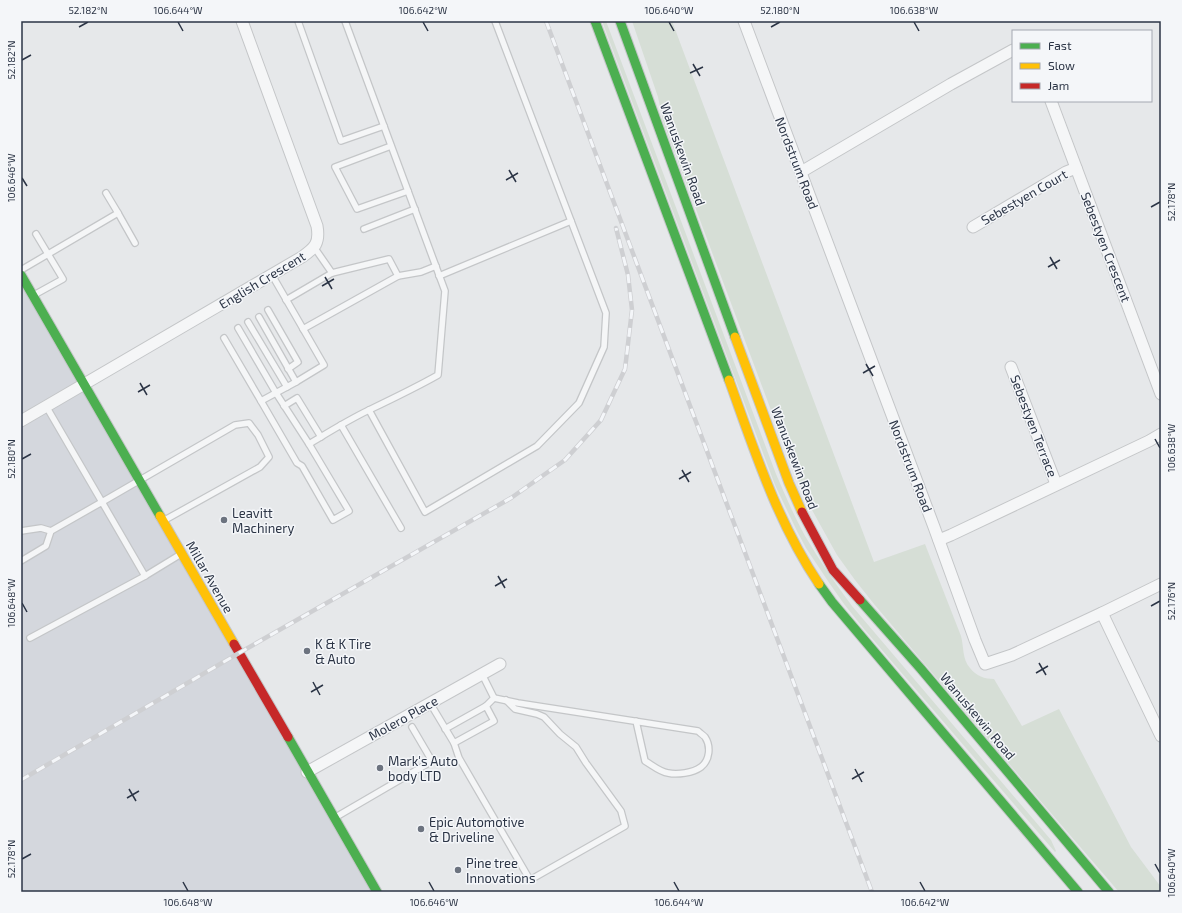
<svg xmlns="http://www.w3.org/2000/svg" width="1182" height="913" font-family="'Exo 2',sans-serif">
<style>
.built{fill:#d4d7dd}
.green{fill:#d6ded6}
.lines{fill:none;stroke-linecap:round;stroke-linejoin:round}
.lane-casing{stroke:#c4c6c8;stroke-width:8}
.street-casing{stroke:#c4c6c8;stroke-width:13}
.fast-casing{stroke:#c4c6c8;stroke-width:11}
.slow-casing{stroke:#c4c6c8;stroke-width:11}
.jam-casing{stroke:#c4c6c8;stroke-width:11}
.lane{stroke:#f5f6f7;stroke-width:5.5}
.street{stroke:#f5f6f7;stroke-width:11}
.fast{stroke:#4caf50;stroke-width:9}
.slow{stroke:#ffc107;stroke-width:9}
.jam{stroke:#c62828;stroke-width:9}
.rail-casing{stroke:#cecfd2;stroke-width:4.5}
.rail{stroke:#f4f6f9;stroke-width:3;stroke-dasharray:9;stroke-linecap:butt}
.ticks{fill:none;stroke:#2b3445;stroke-width:1.5}
.poi-dot{fill:#6c737f;stroke:#f4f6f9;stroke-width:1.5}
.labels{text-anchor:middle;dominant-baseline:central;stroke-width:3;stroke-linejoin:round;paint-order:stroke}
.street-label{font-size:13px;fill:#2b3445;stroke:#f4f6f9}
.poi-label{font-size:13px;fill:#2b3445;stroke:#f4f6f9;text-anchor:start}
.neatline{fill:none;stroke:#2b3445;stroke-width:1.5}
.ticks-label{font-size:10px;text-anchor:middle;fill:#2b3445}
</style>
<rect width="100%" height="100%" fill="#e6e8ea"/>
<!-- built -->
<polygon class="built" points="21,274 377,892 21,892"/>
<!-- green -->
<g class="green">
<path d="M602,21h4l170,453c9,21 18,42 29,62 14,24 30,47 47,70l199,234 5,11 -1,1 -191,-223 -20,-25 -14,-20 -24,-36 -9,-17 -22,-46z"/>
<path d="M632,21h40l202,541 51,-18c12,31 24,61 36,92 3,11 1,23 9,32 6,8 15,11 24,11l28,47 37,-17 72,138 30,40v5h-42l-81,-94 -164,-194 -19,-24 -18,-25 -25,-45 -10,-21 -18,-44 -121,-324 -5,-24z"/>
</g>
<g class="lines">
<defs>
<g id="lane">
<polyline points="298,21 341,141 384,126"/>
<polyline points="391,146 335,167 357,209 408,191"/>
<polyline points="118,213 135,243"/>
<polyline points="364,229 415,209"/>
<polyline points="21,270 118,213 106,193"/>
<polyline points="398,276 421,272 436,266"/>
<polyline points="439,276 571,221"/>
<polyline points="34,295 63,279 36,234"/>
<polyline points="286,300 332,273"/>
<polyline points="268,310 298,362 288,369"/>
<polyline points="259,317 296,382"/>
<polyline points="248,322 287,387"/>
<polyline points="238,328 276,393 309,444"/>
<polyline points="303,329 398,276 389,259 332,273 314,247"/>
<polyline points="224,338 261,401 296,382 324,365 272,275"/>
<path d="M261,401l36,62 5,3 31,54 16,-9 -40,-67c20,-12 39,-24 60,-34 23,-11 46,-22 69,-35l7,-84 -100,-270"/>
<polyline points="46,406 102,502 235,425 249,423 258,435 269,457 260,467 163,521"/>
<polyline points="284,406 297,398 321,437"/>
<polyline points="369,410 425,512 537,446 579,403 604,347 606,313 495,21"/>
<polyline points="341,425 401,528"/>
<polyline points="21,531 41,528 51,531"/>
<polyline points="21,561 46,546 51,531 102,502 145,576 181,554"/>
<polyline points="30,638 145,576"/>
<polyline points="482,674 494,698 486,706"/>
<path d="M494,698l24,5 180,28c2,2 5,4 7,6 6,9 5,23 -4,30 -8,6 -24,8 -33,6 -8,-1 -16,-8 -23,-12l-9,-40"/>
<polyline points="430,703 454,743 494,721 486,706 445,729"/>
<polyline points="454,743 459,758 530,880 625,826 621,811 586,763 576,747 560,734 544,717 537,714 515,709 506,700"/>
<polyline points="336,817 432,761 412,727"/>
</g>
<g id="street">
<polyline points="744,21 934,527 975,640 985,664 1012,655 1102,613 1161,736"/>
<polyline points="1051,101 1161,394"/>
<polyline points="801,172 951,84 1013,50"/>
<polyline points="973,227 1066,172 1076,168"/>
<polyline points="1011,367 1056,484"/>
<path d="M21,421l281,-164c13,-9 18,-14 15,-31l-75,-205"/>
<polyline points="939,540 951,535 1149,441 1161,434"/>
<polyline points="1102,613 1161,584"/>
<polyline points="307,772 500,664"/>
</g>
<g id="fast">
<polyline points="595,21 729,380"/>
<polyline points="620,21 735,337"/>
<polyline points="21,275 160,516"/>
<polyline points="819,584 832,602 1078,892"/>
<polyline points="860,600 921,669 1109,892"/>
<polyline points="288,737 377,892"/>
</g>
<g id="slow">
<polyline points="735,337 789,483 802,512"/>
<path d="M729,380c25,69 48,142 90,204"/>
<polyline points="160,516 234,644"/>
</g>
<g id="jam">
<polyline points="802,512 833,570 860,600"/>
<polyline points="234,644 288,737"/>
</g>
</defs>
<!-- lane casing -->
<use href="#lane" class="lane-casing"/>
<!-- street casing -->
<use href="#street" class="street-casing"/>
<!-- fast casing -->
<use href="#fast" class="fast-casing"/>
<!-- slow casing -->
<use href="#slow" class="slow-casing"/>
<!-- jam casing -->
<use href="#jam" class="jam-casing"/>
<!-- lane -->
<use href="#lane" class="lane"/>
<!-- street -->
<use href="#street" class="street"/>
<!-- fast -->
<use href="#fast" class="fast"/>
<!-- slow -->
<use href="#slow" class="slow"/>
<!-- jam -->
<use href="#jam" class="jam"/>
<defs>
<g id="rail">
<polyline points="546,21 872,892"/>
<polyline points="21,780 239,653 511,498 565,460 601,420 625,369 632,310 628,275 616,228"/>
</g>
</defs>
<!-- rail casing -->
<use href="#rail" class="rail-casing"/>
<!-- rail -->
<use href="#rail" class="rail"/>
</g>
<!-- ticks -->
<path class="ticks" d="M178,22l5,9M423,22l5,9M669,22l5,9M914,22l5,9M79,27l9,-5M771,27l9,-5M22,60l9,-5M693,64l7,12M690,73l13,-6M509,170l7,12M22,178l5,8M506,180l12,-7M1151,207l9,-5M1050,257l7,12M1048,267l12,-7M325,277l7,12M322,286l12,-7M866,364l7,12M863,373l12,-7M140,383l7,12M138,392l12,-7M1155,439l5,9M22,459l9,-5M682,470l7,12M679,479l12,-7M498,576l7,12M495,586l12,-7M22,603l5,9M1151,606l9,-5M1039,663l7,12M1036,673l12,-7M313,682l7,13M311,692l12,-7M855,769l7,13M852,779l12,-7M129,789l7,12M127,798l12,-7M22,859l9,-5M1155,864l5,9M183,882l5,9M429,882l5,9M674,882l5,9M920,882l5,9"/>
<!-- markers -->
<g class="poi-dot">
<circle cx="224" cy="520" r="4"/>
<circle cx="307" cy="651" r="4"/>
<circle cx="380" cy="768" r="4"/>
<circle cx="421" cy="829" r="4"/>
<circle cx="458" cy="870" r="4"/>
</g>
<g class="labels">
<!-- street labels -->
<g class="street-label">
<text transform="translate(683 154) rotate(70)">Wanuskewin Road</text>
<text transform="translate(797 163) rotate(69)">Nordstrum Road</text>
<text transform="translate(1024 197) rotate(-30)">Sebestyen Court</text>
<text transform="translate(1106 247) rotate(69)">Sebestyen Crescent</text>
<text transform="translate(262 280) rotate(-31)">English Crescent</text>
<text transform="translate(1034 426) rotate(69)">Sebestyen Terrace</text>
<text transform="translate(795 458) rotate(69)">Wanuskewin Road</text>
<text transform="translate(911 466) rotate(69)">Nordstrum Road</text>
<text transform="translate(210 577) rotate(60)">Millar Avenue</text>
<text transform="translate(978 716) rotate(50)">Wanuskewin Road</text>
<text transform="translate(403 718) rotate(-29)">Molero Place</text>
</g>
<!-- poi labels -->
<g class="poi-label">
<text x="232" y="513">Leavitt<tspan x="232" dy="15">Machinery</tspan></text>
<text x="315" y="644">K &amp; K Tire<tspan x="315" dy="15">&amp; Auto</tspan></text>
<text x="388" y="761">Mark's Auto<tspan x="388" dy="15">body LTD</tspan></text>
<text x="429" y="822">Epic Automotive<tspan x="429" dy="15">&amp; Driveline</tspan></text>
<text x="466" y="863">Pine tree<tspan x="466" dy="15">Innovations</tspan></text>
</g>
</g>
<!-- border -->
<rect width="1182" height="913" fill="none" stroke="#f4f6f9" stroke-width="44"/>
<!-- legend -->
<rect x="1012" y="30" width="140" height="72" fill="#f4f6f9" stroke="#a4a8b1"/>
<rect x="1020" y="43" width="20" height="6" fill="#4caf50" stroke="#a4a8b1"/>
<text x="1048" y="50" font-size="12" fill="#2b3445">Fast</text>
<rect x="1020" y="63" width="20" height="6" fill="#ffc107" stroke="#a4a8b1"/>
<text x="1048" y="70" font-size="12" fill="#2b3445">Slow</text>
<rect x="1020" y="83" width="20" height="6" fill="#c62828" stroke="#a4a8b1"/>
<text x="1048" y="90" font-size="12" fill="#2b3445">Jam</text>
<rect x="22" y="22" width="1138" height="869" class="neatline"/>
<g class="ticks-label">
<text x="88" y="14">52.182°N</text>
<text x="178" y="14">106.644°W</text>
<text x="423" y="14">106.642°W</text>
<text x="669" y="14">106.640°W</text>
<text x="780" y="14">52.180°N</text>
<text x="914" y="14">106.638°W</text>
<text transform="translate(11 60) rotate(-90)" y="4">52.182°N</text>
<text transform="translate(11 178) rotate(-90)" y="4">106.646°W</text>
<text transform="translate(1171 202) rotate(-90)" y="4">52.178°N</text>
<text transform="translate(1171 448) rotate(-90)" y="4">106.638°W</text>
<text transform="translate(11 459) rotate(-90)" y="4">52.180°N</text>
<text transform="translate(1171 601) rotate(-90)" y="4">52.176°N</text>
<text transform="translate(11 603) rotate(-90)" y="4">106.648°W</text>
<text transform="translate(11 859) rotate(-90)" y="4">52.178°N</text>
<text transform="translate(1171 873) rotate(-90)" y="4">106.640°W</text>
<text x="188" y="906">106.648°W</text>
<text x="434" y="906">106.646°W</text>
<text x="679" y="906">106.644°W</text>
<text x="925" y="906">106.642°W</text>
</g>
</svg>
